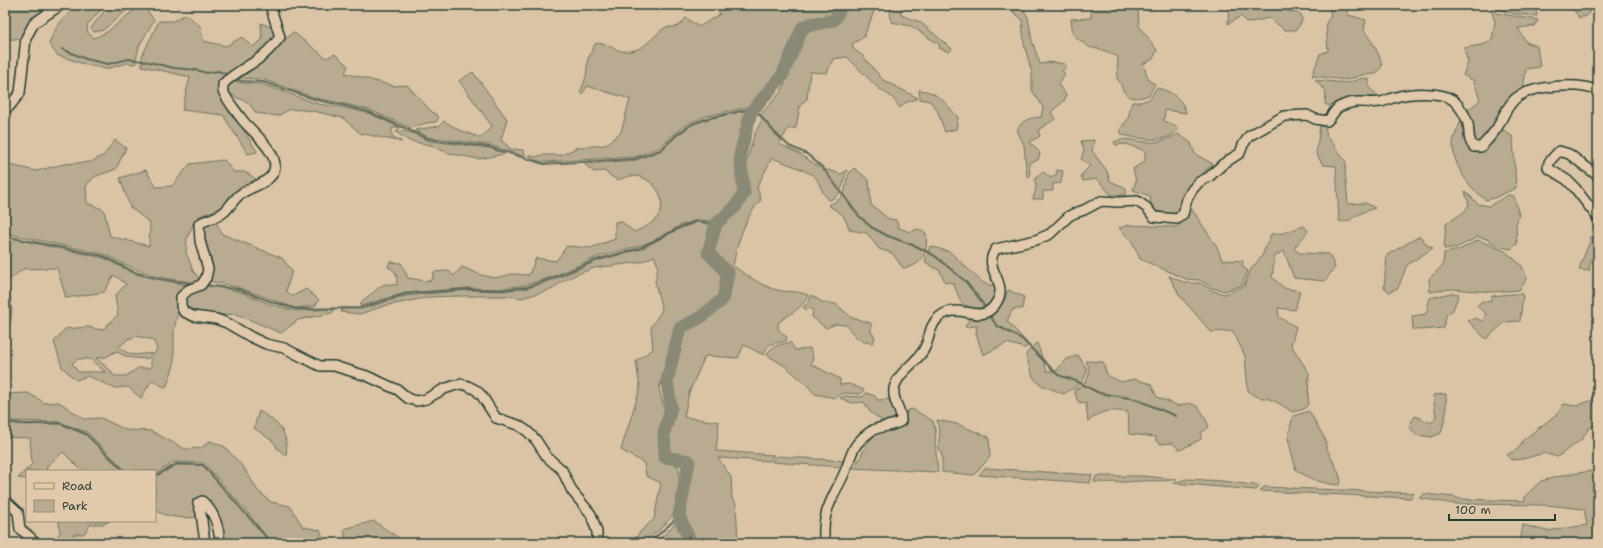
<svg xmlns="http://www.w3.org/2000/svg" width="1603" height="548" font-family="'Shantell Sans',sans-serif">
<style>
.green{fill:#b8ab91;stroke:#6c7462;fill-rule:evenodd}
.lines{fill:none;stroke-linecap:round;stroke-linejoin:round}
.stream{stroke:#5f6b5a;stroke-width:2}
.river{stroke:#898974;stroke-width:13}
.minor-casing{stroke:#1f3d34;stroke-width:12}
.minor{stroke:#e3c9ab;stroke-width:9}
</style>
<rect width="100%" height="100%" fill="#dbc3a6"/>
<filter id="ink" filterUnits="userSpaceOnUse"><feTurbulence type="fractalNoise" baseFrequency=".025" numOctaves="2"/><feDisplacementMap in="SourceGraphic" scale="8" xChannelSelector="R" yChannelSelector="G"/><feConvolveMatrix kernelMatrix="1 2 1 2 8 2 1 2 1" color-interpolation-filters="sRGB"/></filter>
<g filter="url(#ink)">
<!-- green -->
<g class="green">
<polygon points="5,5 57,5 23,38 5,40"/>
<path d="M78,5h27l-18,20 1,8 6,5 13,-6 31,-25 6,-1 10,14 -15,26 -4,18 -8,-1 -21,6 -22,-5 -27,-9 -8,-11c7,-20 14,-25 29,-39z"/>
<polygon points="109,5 133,5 103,30 94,32 91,28"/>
<path d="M711,5h125l-11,11 -16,2 -11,6 -19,52 -26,30 -47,10 -15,6 -17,12 -16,14 -24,9 -91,5 -12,-3 -2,-4 6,2 8,-2h19l16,-8 28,-2 15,-13 9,-33 -43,-13 -4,7h-3l6,-16 2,-18 7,-15c10,-3 16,5 26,7 22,2 27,-10 42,-22 4,-3 10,-1 15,-3 3,-1 6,-6 8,-8l13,9 21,-13z"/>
<path d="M846,5h56l-1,10 19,7 32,27 -3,3 -10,-4 1,-3 -29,-19 -20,-4 -1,-13 -14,-3 -12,31 -12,7 2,6 8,5 21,25 35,18 -13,5 -5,5 -8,-11 -14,-9 -31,-31 -14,2 -6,14 -17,-1 -3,27 -7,6 -4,23 -8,1 -9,15 19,9 23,15 20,6 6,-4c-5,12 -3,26 -18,30 -9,-9 -8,-15 -13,-22 -6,-7 -34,-16 -44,-20l-15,29 4,13c-16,16 -24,44 -28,66 12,8 30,21 44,24 12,3 19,0 31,5 -4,13 -19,19 -29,27 -3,8 1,10 8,15l-1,4c-12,4 -18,-1 -22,14l-20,-10 -6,13 -33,-2 -16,37 -5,24 35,5 -3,29 58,4 -4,6 -52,-3 13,19 1,21 4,6 2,39h-44l-13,-27 11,-60 -23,-1 1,-7 -3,-15 7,-26 -4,-27 7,-31 7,-17 23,-14 13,-10 9,-12 3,-17 -2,-8 -16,-20 6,-26 15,-12 9,-9 4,-13 -3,-25 10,-33 7,-13 -1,-6 20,-22 26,-62 28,-7z"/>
<path d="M1009,5h11l8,12 4,24 8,23 12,-2 13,2 1,3 -4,4 3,3 -7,10 8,11 -2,6 -13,11 4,7 -17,11 2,6 -10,6 10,11 -2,7 -9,2 1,15 -3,1 -3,-33 -7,-15c6,-11 12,-12 24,-13l2,-10 -11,-17v-17l-8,-29 -2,-25 -8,-6z"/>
<path d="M1091,5l47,1 1,20 18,24 -4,9 -10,5 6,17 6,3 -6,11c-8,3 -21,6 -26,-5 -3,-5 -1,-6 -6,-11l1,-22 -12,-6 -17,-4 -16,-12 -2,-16 20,-1z"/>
<polygon points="1229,5 1274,5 1280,9 1301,14 1302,21 1296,30 1285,30 1269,18 1247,23 1241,16 1228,24"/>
<path d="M1329,5h18l1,10 18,5 -2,10c8,12 15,21 18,36l-6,8 -14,1 -16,5 -34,-4 8,-22 8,-3 -2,-28 5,-7z"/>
<polygon points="1495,5 1535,5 1537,16 1515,14 1497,9"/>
<polygon points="1567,5 1591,5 1592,6 1587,16 1579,18 1573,8"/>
<polygon points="1490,6 1496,13 1538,20 1535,26 1518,28 1526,42 1537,46 1540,67 1526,69 1523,89 1512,94 1492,129 1480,142 1473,142 1472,120 1468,110 1480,100 1474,81 1463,75 1468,63 1464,48 1486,44 1492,39 1495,22"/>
<polygon points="186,14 201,27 203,41 226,46 242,37 252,47 262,40 261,23 271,27 276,36 268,47 222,82 235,116 257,152 248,154 223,115 182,110 190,77 142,66 142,56 159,21 173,21"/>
<polygon points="293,32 326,58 335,54 348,66 345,73 394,86 407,85 432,112 439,117 436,122 426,123 410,128 370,110 341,103 316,98 261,79 241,78 235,76 288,37"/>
<polygon points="473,72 507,119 501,140 511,149 523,150 526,157 490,145 428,137 415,130 439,126 444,121 459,130 481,138 492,126 459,81"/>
<polygon points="1363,78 1369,79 1369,88 1380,97 1357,97 1347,101 1340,100 1329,106 1325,104 1326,91 1315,80 1347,83"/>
<polygon points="231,80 242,83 261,84 276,89 318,104 342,107 371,114 400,128 392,128 392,136 402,142 360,133 343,118 313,111 290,109 278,116 256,113 248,102 235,97 226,91 226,86"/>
<path d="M1156,88c14,2 27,11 30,25l-21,-3 -1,11 15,7c-11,18 -41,10 -57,7l-2,-6 8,-10 4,-17h8l10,-3z"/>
<path d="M919,90c18,1 28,14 39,28l-2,11 -11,3 -8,-22 -7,-9 -10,-2z"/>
<path d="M752,109l-3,4 -11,42 3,38 -6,10 -21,18 -17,-1 -18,6 -17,11 -23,9 -42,11 -45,20 -27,8 -27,4 -30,-1 -63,5 -45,13 2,-5 22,-17 13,1c0,-9 0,-14 -9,-18l2,-5 11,1 7,15 17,3 7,-1 2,-8 15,-1 5,5 8,-9 19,8 14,3 17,-4 17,1 7,-17 20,3 11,-15 23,2 25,-9v-17l6,-1 13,11c7,-3 17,-7 22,-13 15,-17 -2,-44 -24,-43 -5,0 -10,3 -15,4l-13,-9 -10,1 -10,-8 52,-4 26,-10 16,-15 15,-11 16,-5z"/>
<path d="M1461,120l17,29 9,-2 15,-18 11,8 3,51 -22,10 -8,2c-17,-12 -33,-34 -33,-56 0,-7 6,-17 8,-24z"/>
<path d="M1320,126h5l2,10 19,26 -1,8 3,34 18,-1 9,5c-5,2 -10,3 -15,6 -9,3 -10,10 -21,7l-3,-55 -13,-1 -7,-12z"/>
<polygon points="401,131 409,132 430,141 490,148 505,154 478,159 448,153 431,145 409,141 396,132"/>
<path d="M1178,134l13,9 4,11 18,10 -20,17 -15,31 -6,2 -20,-3 -2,-15 -17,-6 3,-9 -3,-12 12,-8v-10l-19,-7 -10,1 -2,-3c14,-6 20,0 34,0 12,1 21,-3 30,-8z"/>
<polygon points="115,140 126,148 116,169 94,177 86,186 87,203 104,210 110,236 149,246 150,223 130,207 120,178 146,170 156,187 172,186 190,164 224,160 234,172 245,172 259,181 219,209 199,216 193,224 187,239 186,252 193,271 201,280 197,283 158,277 135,269 103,254 5,233 5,164 36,171 64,164 91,162 104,155"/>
<polygon points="1094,140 1092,151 1107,171 1110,181 1126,188 1126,195 1111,195 1097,179 1083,181 1081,175 1090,166 1081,159 1084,150 1081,141"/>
<path d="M854,168l15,12 2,25 18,14 7,1 3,8 11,4 8,-3 8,4c2,19 -2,33 -23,35l-11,-15 -13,-4 -12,-16 -17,-3 -7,-15 -15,-10c27,-9 11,-25 26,-37z"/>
<polygon points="1057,170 1063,171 1061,183 1053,184 1053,191 1043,191 1043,199 1033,199 1036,188 1035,179 1043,172 1051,178 1056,175"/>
<polygon points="1465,191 1478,204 1489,206 1508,195 1514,196 1519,216 1516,224 1517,244 1511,249 1497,246 1487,239 1478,237 1458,247 1444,249 1446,224 1464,212 1469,205"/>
<polygon points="1191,208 1217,247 1222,260 1243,261 1242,266 1248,271 1242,285 1225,291 1212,288 1200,280 1186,279 1140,259 1133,243 1119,228 1129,225 1176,227 1182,223"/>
<path d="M215,220l7,14 60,24 10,13 -6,20 7,5 13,-7 13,11 -4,6 -20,2 -58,-21 -29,-6c10,-19 -2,-32 -6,-51l3,-5z"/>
<path d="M698,222l14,3 -8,28c15,18 21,20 15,45l-42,29 -6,16 -12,46 6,23 -7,32 2,8 4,8 10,4 5,4c0,10 1,32 -3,41 -6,13 -21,24 -32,34h-12l8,-11 14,-13 7,-36 -15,-7 -2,-13 -23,-13 19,-62 -4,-27 17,-12 -2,-22 11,-17 -7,-28 3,-16 -4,-10 -13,6 -47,6 -19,7 -14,7 -8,7 -31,9 -13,-2h-52l-27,1 -46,9 -24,8 -19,-2 1,-3h21l42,-13 65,-6 32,1 26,-3 28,-9 41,-18 44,-12 40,-21z"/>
<path d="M1304,226l4,5 -14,17 5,5 30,1 6,13 -10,14 -31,-3 -10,-27 -9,5 -3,21 12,11 16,3 -5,19 -17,-2 1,9 17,10 -5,18 18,28 -1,31 -4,5 -12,3c-7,-5 -14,-10 -23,-13 -10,-2 -13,-1 -21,-8l-3,-35 -12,-25 -22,1 -31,-36 -11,-20 17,7h14l13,8 12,3 19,-8 7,-17 11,-13 9,-22 12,-1z"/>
<polygon points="1420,236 1427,245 1433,248 1407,265 1398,288 1389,292 1384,287 1387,255"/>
<path d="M5,237l99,21 31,16 55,12 -11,21 -5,23v35l-8,23 -14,-8 -11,18 -13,-11 -14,1 -26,-12 -12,4 -14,-13 -8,-25 11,-13 23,-2 14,3 16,-15 -3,-19 11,-12 -12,-9 -10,17 -38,6 -9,-30 -34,1 -16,13c3,14 10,37 -2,48zM136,336l17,4 4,9 -3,5c-16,-2 -19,6 -35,-7l9,-8zM116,351c12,8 20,8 35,7v10h-13l-12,8h-12l-4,-6 -14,-12 10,-1zM78,359h12l15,13h-27l-6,-9z"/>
<path d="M1591,237l7,5v18l-7,-1 -2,12 -10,-1c3,-12 9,-21 12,-33z"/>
<polygon points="1478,240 1505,251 1522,266 1527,279 1519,290 1492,292 1451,289 1430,292 1429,279 1443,265 1444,253 1459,250"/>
<path d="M930,246l20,6 33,31 15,4v9c-12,14 -19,14 -36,8l-9,-21 -8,-1 -5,-11 -15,-9z"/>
<polygon points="204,285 238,291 269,304 296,311 334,309 332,313 298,320 281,333 236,314 220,315 191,312 185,308 185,296"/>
<path d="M1008,290l16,7 -2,12h-9l-6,12 22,24 -4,3 -18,-5 -24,12 -7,-22 1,-7 -12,1 4,-8c24,-3 31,-5 39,-29z"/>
<polygon points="1451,293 1459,294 1453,310 1446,315 1444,328 1421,330 1413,329 1412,316 1426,314 1430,298"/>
<polygon points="1511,294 1523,294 1520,321 1505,322 1486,339 1468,321 1475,318 1483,321 1486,314 1477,306 1482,301 1490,302 1492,296"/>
<path d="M811,295l11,7 14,2 16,14 19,5v9l4,5 -2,6c-14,0 -19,-8 -27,-18l-10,-1 -10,4 -14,-11 1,-7 -4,-2 -3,2 -3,-3 6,-5z"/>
<path d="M790,342l5,8 15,-2 3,10 -2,6 29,15v6l9,-1 15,6 -3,4 -17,-1 -9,5 -20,-4 -10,-11 -20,-17 -18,-11c4,-11 14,-9 23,-13z"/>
<path d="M1037,343l10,28h9l9,-11 13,-5 9,14c-2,16 -11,16 -23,25 -30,-12 -30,-8 -38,-40l8,-9z"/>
<path d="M1086,361l17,1 4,13 14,7 13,-3 17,5 6,13 22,9c18,-9 25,8 30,21l-8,6v6l-21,11 -8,-7 -11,1 -5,-3v-4l-27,-3 -1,-22c-18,-2 -26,-3 -40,10l-2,-19 -8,-1 -4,-12c12,-5 20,-16 12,-29z"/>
<polygon points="28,393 45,403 59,402 84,419 101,418 126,430 151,431 185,449 201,448 210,441 225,447 244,468 258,491 271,502 290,506 303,527 320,530 325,543 274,543 266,536 247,512 204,463 174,462 155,474 155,471 125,470 87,432 58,422 5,421 5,394"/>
<polygon points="866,393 875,396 877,400 890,399 893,408 898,414 898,420 892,423 883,421 870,412 864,402 852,403 840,398 845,396 863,397"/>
<polygon points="1446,394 1446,414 1441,433 1432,437 1416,435 1409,426 1415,416 1431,423 1436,417 1433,395"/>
<polygon points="1598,398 1598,425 1589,428 1582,439 1557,457 1544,453 1523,459 1511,460 1507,455 1519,448 1523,440 1557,414 1564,404 1576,406"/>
<path d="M912,409l21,12 3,12 -1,9 3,30 -87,-4 3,-5 5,-2c3,-9 10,-21 17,-27 2,-2 6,-2 9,-3 12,-3 19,-8 22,-20z"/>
<path d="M259,411c19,11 30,21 27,45l-9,-8 -3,-6 -20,-14z"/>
<path d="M1309,411l17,30v6l12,24 3,10 -2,4c-16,-1 -30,-6 -43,-15l-8,-32 5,-22z"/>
<polygon points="937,420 957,424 989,437 990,457 974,475 942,472 942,456 938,445 940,435"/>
<polygon points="5,423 27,425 60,424 86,435 124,471 82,471 63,452 47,466 46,471 27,471 27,479 18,478 32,464 30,438 5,437 5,464"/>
<polygon points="776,456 844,461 842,467 772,462"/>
<path d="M177,465h26l68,78h-50l-18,-44 -3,18c-17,1 -30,2 -45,-7v-33z"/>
<polygon points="985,468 1092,475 1090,483 979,475"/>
<polygon points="1598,470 1598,533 1592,543 1520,543 1523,525 1547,531 1587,525 1584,509 1547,505 1455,504 1419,498 1424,494 1455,497 1459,499 1525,501 1525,496 1541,481 1564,475"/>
<path d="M1096,476h45l36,3c-12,3 -23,1 -35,2 -16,1 -31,2 -48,1z"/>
<polygon points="1186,479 1222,481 1260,486 1256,490 1174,483"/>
<polygon points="1264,487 1414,493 1411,498 1260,491"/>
<polygon points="679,519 689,543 653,543 665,534"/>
<polygon points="59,521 110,521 103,524 91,524 84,534 74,534 72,543 53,543 60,533"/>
<polygon points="374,521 400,539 397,543 346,543 344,529"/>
</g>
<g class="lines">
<!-- stream -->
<g class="stream">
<polyline points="62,49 86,59 108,64 129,59 149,62 174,68 196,70 207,73 218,71 229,75"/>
<polyline points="235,78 241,81 263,82 317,100 342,105 369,112 429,139 489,147 544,164 634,159 660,150 676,135 692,124 708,118 754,108 775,133 789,146 807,154 822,167 859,216 871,227 888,236 918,247 935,256 965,281 979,298 986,309"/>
<polyline points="5,236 103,256 134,272 159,279 195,284"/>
<polyline points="205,285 238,289 269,301 296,309 360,308 406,294 468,289 500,290 527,287 553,278 596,260 640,248 681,227 697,221 716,224"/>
<polyline points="989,314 996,325 1022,339 1058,375 1076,381 1099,393 1135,399 1176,416"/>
<polyline points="5,422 26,424 60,423 86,434 124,471"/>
<polyline points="155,476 176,464 203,465 266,537 272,543"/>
<polyline points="649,543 679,516"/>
</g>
<!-- river -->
<polyline class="river" points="691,543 679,516 689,461 665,457 664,433 671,408 667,381 680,328 701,317 723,299 728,273 708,253 716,224 735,207 744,193 740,155 751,112 782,76 803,27 834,20 842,5"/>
<defs>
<g id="minor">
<path d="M270,5l10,32c-7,9 -14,17 -23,23 -12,8 -24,14 -34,24 0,3 -1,7 1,9 3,7 16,24 21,30 11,12 43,38 24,55 -7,7 -18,9 -27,15 -8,5 -11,13 -18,19 -7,6 -17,7 -25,12l1,17 8,28 -2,9 -5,7 -13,5 -7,7v9l3,6 9,4 23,3 11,4 24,14 15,7 18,4 36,18h14l33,10 31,14 11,9 8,2 9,-2 18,-10 9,-3 8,-2 7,2 8,4 6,6 14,22 22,7 9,6 9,9 11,17 15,13 10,21 19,23 6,18v11"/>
<polyline points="5,108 9,107 20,93 26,38 34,23 61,5"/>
<polyline points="1598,176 1569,154 1559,151 1549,162 1548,168 1567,180 1575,188 1598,218"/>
<polyline points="5,500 18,512 20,529 30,537 34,543"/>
<path d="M205,543l-4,-30 -3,-10 4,-2c12,10 17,26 18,42"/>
<path d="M825,543c-5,-27 7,-44 18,-67 10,-21 6,-29 27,-44 9,-7 21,-4 31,-11 1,-12 -9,-19 -7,-32 3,-16 21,-25 29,-38 7,-10 5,-24 15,-33 4,-4 11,-7 16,-7 15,-1 28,10 40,-5 19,-23 -14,-37 2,-57l40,-9 14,-6 19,-18 6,-3 9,-3 17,-9 17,1 19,-1 10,7 7,9 23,2 6,-5 4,-15 5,-9 7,-8 10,-5 14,-13 17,-11 3,-8 6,-9 35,-20 23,-1 8,4 12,2c5,-4 7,-11 12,-14 18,-9 25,-3 42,-5 5,-1 10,-4 15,-5 14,-4 45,-6 57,3 6,5 13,16 15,24 2,9 -1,15 6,23h7c6,-6 11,-12 16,-19 5,-9 10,-22 18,-29 16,-14 64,-17 83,-8"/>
</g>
</defs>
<!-- minor casing -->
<use href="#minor" class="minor-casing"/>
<!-- minor -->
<use href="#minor" class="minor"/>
</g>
</g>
<!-- margin -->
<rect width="1603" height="548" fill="none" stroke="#e3c9ab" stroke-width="20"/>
<rect x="10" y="10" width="1583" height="528" fill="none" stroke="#1f3d34" stroke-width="1.5" filter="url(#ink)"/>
<!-- legend -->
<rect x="26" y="470" width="130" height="52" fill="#e3c9ab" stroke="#95917b"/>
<rect x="34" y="483" width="20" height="6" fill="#e3c9ab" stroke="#95917b"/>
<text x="62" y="490" font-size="12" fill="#1f3d34">Road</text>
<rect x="34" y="500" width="20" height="12" fill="#b8ab91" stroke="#95917b"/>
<text x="62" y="510" font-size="12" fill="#1f3d34">Park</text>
<!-- scale -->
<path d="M1449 514v6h106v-6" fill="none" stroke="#1f3d34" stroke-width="2"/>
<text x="1455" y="514" font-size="12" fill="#1f3d34" stroke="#e3c9ab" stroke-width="3" paint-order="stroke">100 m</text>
</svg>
